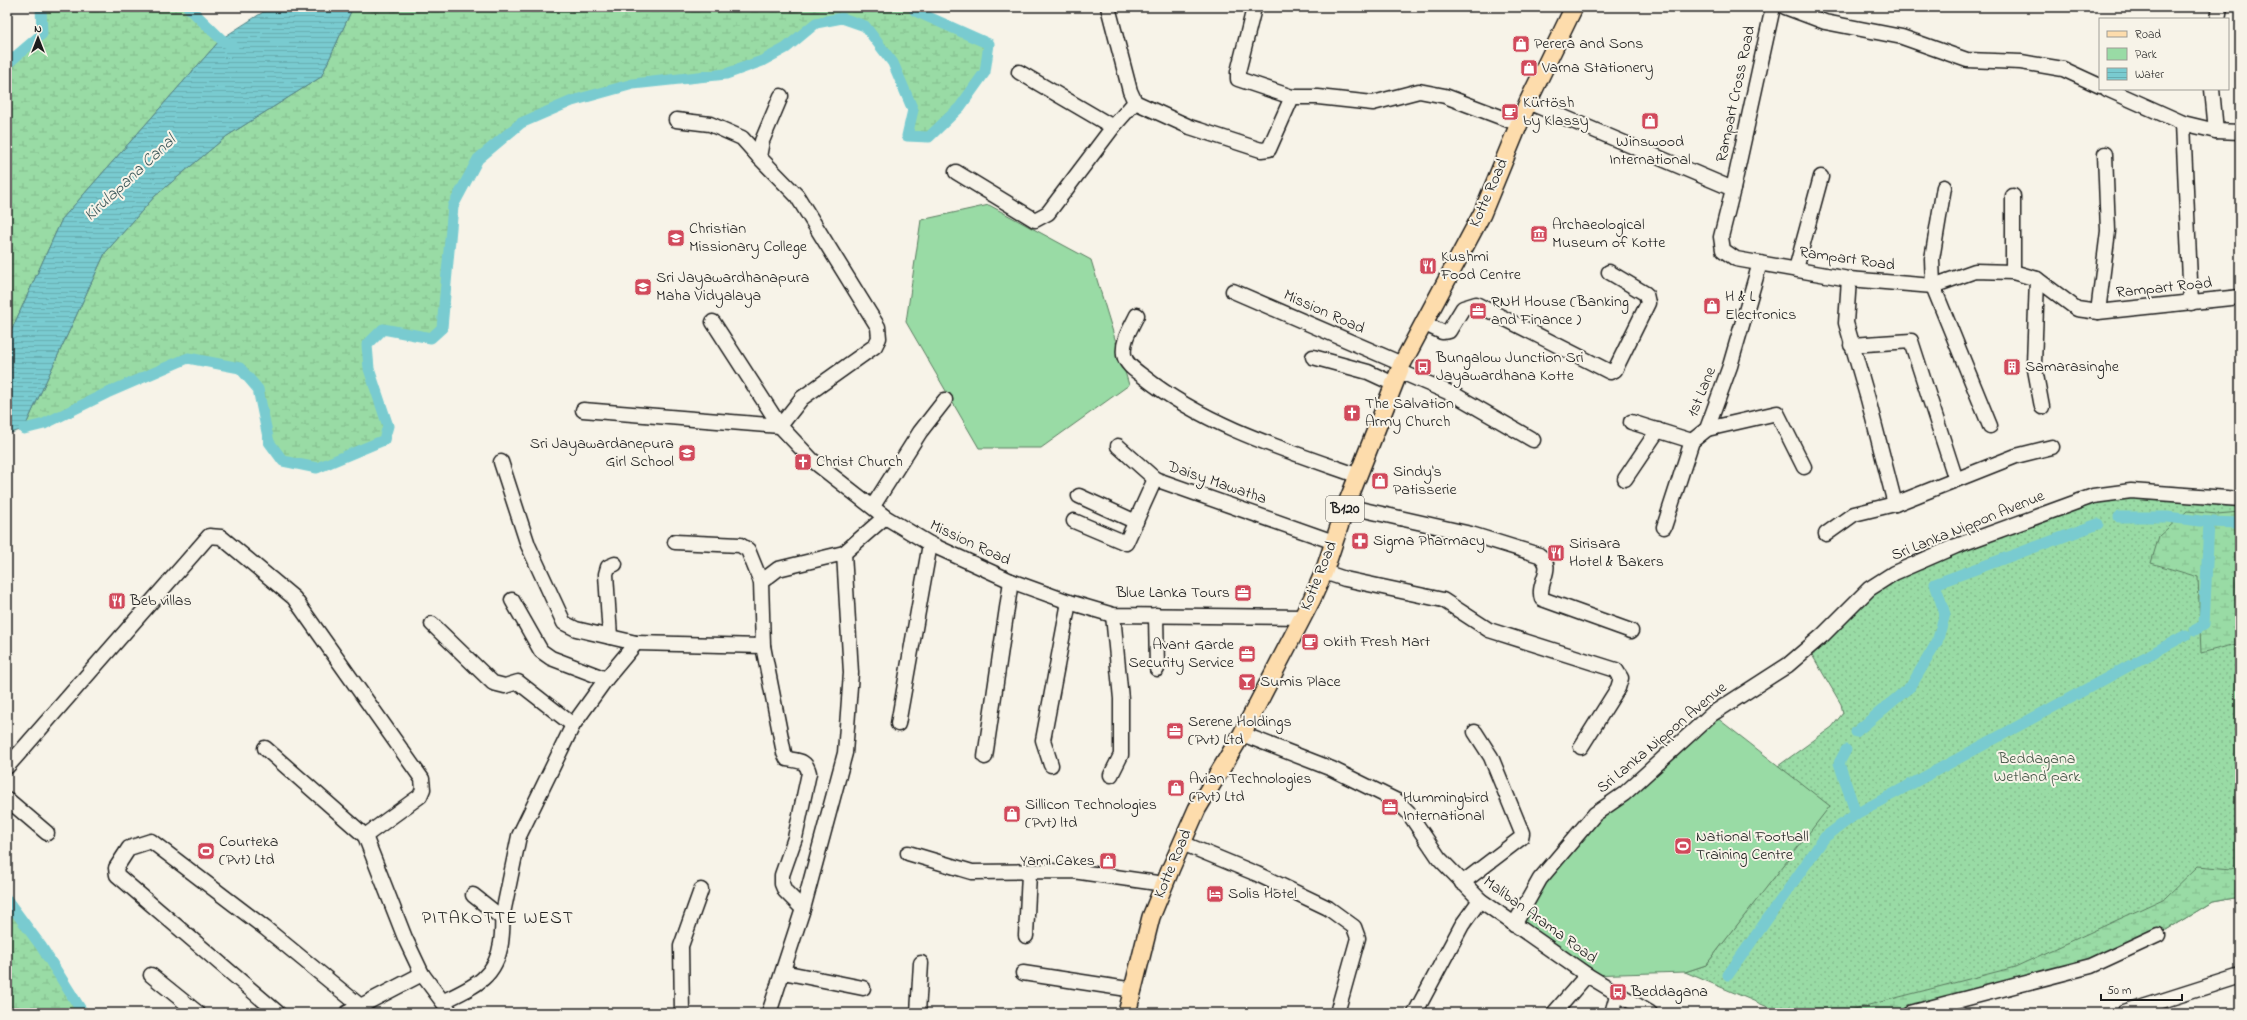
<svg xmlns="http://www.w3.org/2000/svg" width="2247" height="1020" font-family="'Indie Flower',sans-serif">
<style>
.green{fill:url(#green-dots);stroke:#5a7c60}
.wetland{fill:url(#wetland-marsh);stroke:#5a7c60}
.pitch{fill:#99dba5;stroke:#5a7c60}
.water{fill:url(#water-rules);stroke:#548588}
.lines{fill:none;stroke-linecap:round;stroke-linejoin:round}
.canal{stroke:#79cbd0;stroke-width:11}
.minor-casing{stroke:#1c1c1c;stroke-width:17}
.major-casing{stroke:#1c1c1c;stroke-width:20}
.minor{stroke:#f7f3e8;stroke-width:14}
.major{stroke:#fddcac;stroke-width:17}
.labels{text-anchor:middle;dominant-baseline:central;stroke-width:4;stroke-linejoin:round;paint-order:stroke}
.shield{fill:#f7f3e8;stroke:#5e5c59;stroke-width:1}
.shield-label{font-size:15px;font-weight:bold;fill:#1c1c1c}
.poi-label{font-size:16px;fill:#1c1c1c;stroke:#f7f3e8;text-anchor:start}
.street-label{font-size:16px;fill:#1c1c1c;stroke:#f7f3e8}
.park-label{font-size:16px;fill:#425545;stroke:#f7f3e8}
.water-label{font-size:17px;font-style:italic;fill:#3d595b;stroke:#f7f3e8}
.quarter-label{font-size:18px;letter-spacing:1px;fill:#1c1c1c;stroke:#f7f3e8}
</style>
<defs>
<pattern id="green-dots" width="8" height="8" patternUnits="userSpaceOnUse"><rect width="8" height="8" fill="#99dba5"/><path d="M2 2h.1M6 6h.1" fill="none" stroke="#83bb8d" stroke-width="1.8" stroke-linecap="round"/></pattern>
<pattern id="wetland-marsh" width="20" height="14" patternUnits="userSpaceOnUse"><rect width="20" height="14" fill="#99dba5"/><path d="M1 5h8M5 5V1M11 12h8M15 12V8" fill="none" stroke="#83bb8d"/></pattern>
<pattern id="water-rules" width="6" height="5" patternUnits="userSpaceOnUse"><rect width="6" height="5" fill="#79cbd0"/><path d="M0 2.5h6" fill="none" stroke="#68aeb2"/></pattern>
</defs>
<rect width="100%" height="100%" fill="#f7f3e8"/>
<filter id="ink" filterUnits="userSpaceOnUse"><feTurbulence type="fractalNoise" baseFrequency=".025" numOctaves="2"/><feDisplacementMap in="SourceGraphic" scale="8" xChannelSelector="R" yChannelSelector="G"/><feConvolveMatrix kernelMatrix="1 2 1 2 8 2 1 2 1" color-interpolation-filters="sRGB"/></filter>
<g filter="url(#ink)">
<!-- green -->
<polygon class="green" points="2093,496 2240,499 2240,897 2212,902 2158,935 1910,1013 1782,1013 1685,972 1706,965 1829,806 1778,766 1832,727 1843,713 1841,704 1808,648 1869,589"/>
<!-- wetland -->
<g class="wetland">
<polygon points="41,7 188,7 221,39 62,219 7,340 7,64 42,34"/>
<polygon points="353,7 914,7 915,11 989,44 985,72 960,107 929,137 907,136 913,109 893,63 865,26 842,18 816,23 786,48 762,61 726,74 633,84 572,101 521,123 478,159 453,206 442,328 431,338 383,329 367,345 369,369 388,426 384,440 317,468 283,461 269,442 258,389 240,368 189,358 107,393 44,424 24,429 105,253 155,196 227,136 321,77"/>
<polygon points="2187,511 2217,514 2240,512 2240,643 2201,653 2198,577 2151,563 2159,536"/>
<polygon points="2198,866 2231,869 2240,866 2240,897 2212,902 2158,935 2091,966 1910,1013 1838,1013 2015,967 2165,898"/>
<polygon points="7,900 41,946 83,1013 7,1013"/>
</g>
<!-- pitch -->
<g class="pitch">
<polygon points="989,205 1091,260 1129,385 1041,448 979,448 906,322 921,220"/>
<polygon points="1712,714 1830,806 1706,965 1685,972 1587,975 1514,925 1595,814"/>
</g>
<!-- water -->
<polygon class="water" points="271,7 353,7 321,77 227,136 155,196 105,253 24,429 7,434 7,340 62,219 221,39"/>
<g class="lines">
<!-- canal -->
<g class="canal">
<polyline points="188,7 221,39 233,46"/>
<polyline points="7,64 42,34 41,7"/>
<polyline points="24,429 44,424 107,393 188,358 240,368 258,389 269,442 283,461 317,468 384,440 388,426 369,369 367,345 383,329 431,338 442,328 453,206 478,159 521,123 572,101 633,84 726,74 762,61 786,48 816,23 842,18 865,26 893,63 913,110 907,136 929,137 960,107 985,72 989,44 915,11 914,7"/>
<polyline points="2119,517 2167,517 2209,522 2204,625 2195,630"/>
<polyline points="2209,522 2240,523"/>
<polyline points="1856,732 1911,686 1937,642 1945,614 1935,584 2098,524"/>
<polyline points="1846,750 1839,763 1856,814"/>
<polyline points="7,900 41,946 83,1013"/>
<polyline points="1728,975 1825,837 1856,814 2186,635"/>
</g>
<defs>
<g id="minor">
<polyline points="1108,7 1130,91 1135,102 1190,127 1261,150 1269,149 1292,97 1318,97 1373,103 1419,91 1445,96 1519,124"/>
<polyline points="1250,7 1253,12 1238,72 1238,79 1292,97"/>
<polyline points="1785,7 1825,22 1902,37 1967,60 2021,62 2063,69 2100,86"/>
<polyline points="2218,19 2220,7"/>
<polyline points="2107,89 2183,123 2216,131 2240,132"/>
<polyline points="2212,89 2216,131"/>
<polyline points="1528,102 1733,189 1721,237 1723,250 1736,259 1849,279 1933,286 1975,271 2013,272 2037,279 2077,309 2098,312 2240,297"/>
<polyline points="676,120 710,124 742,138 759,157"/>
<polyline points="2183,123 2191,303"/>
<polyline points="1113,127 1135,102"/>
<polyline points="956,172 1035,220 1048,213 1113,127 1019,72"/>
<polyline points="1944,187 1932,259 1933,286 1990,426"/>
<polyline points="1733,189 1773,7"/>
<polyline points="2013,196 2013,272"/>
<polyline points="1796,269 1821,177"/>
<polyline points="1849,279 1846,323 1868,399 1895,504"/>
<polyline points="2037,279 2034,364 2042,407"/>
<polyline points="1233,291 1402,364"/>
<polyline points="2098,312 2108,231 2105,154"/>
<path d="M1137,315c-6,13 -15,25 -13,40 2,10 12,16 20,22 62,49 141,73 215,99"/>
<polyline points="713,322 780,426 812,460 885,517 930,544 1011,581 1069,602 1113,615 1303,617"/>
<polyline points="1423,323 1442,332 1449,331 1463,308 1476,304 1610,372 1615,370 1648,303 1646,294 1609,272"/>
<polyline points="1851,345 1911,341 1956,480"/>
<polyline points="1313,357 1368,372 1394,384"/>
<polyline points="1399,371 1457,396 1533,440"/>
<polyline points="583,410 780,426 802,398 875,346 879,338 878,327 797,196 759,157 762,141 781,96"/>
<polyline points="1631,422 1692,441"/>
<polyline points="1707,429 1777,413 1804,467"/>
<polyline points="1118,446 1155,479"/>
<polyline points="501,462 528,545 564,623 576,629 636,643 606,679 573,725 519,836 502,918"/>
<polyline points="1625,479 1658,430"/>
<polyline points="1079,496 1136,522"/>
<polyline points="873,506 920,432 945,400"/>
<path d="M1346,506l125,28 68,21c18,12 -3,28 3,44l89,32"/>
<polyline points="1074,521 1126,543 1155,479 1334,542"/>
<polyline points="1664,527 1692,441 1707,429 1730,366 1760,263"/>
<polyline points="1826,534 1854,514 1895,504 2016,456 2052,447"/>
<polyline points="675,542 740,545 748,550 761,582"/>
<polyline points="1324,572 1345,579 1443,600 1489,630 1616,670 1621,678 1618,688 1581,747"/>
<polyline points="512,600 541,651 551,658 606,679"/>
<polyline points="1156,615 1157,669"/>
<polyline points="432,624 493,683 505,686 518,682 573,725"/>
<polyline points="610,637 606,574 608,567 615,564"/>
<polyline points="636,643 763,646 761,582 778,569 844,553 885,517"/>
<path d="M763,646l21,107 3,6c12,2 19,1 22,14l-14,65 -13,37v9l3,7 18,18"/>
<polyline points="898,724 930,544"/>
<polyline points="1242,734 1332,769 1397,801 1408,812 1439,858 1480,900 1587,975 1650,1013"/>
<polyline points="265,748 365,836 405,938 422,974 451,1013"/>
<polyline points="985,757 1011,581"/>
<polyline points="1051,765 1043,740 1069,602"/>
<polyline points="7,767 209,536 221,537 294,598 422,779 423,789 420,796 365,836"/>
<polyline points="1111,775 1121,755 1121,699 1113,615"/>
<polyline points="7,799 47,833"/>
<polyline points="1182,843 1257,874 1328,908 1354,927 1358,938 1337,1013"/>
<polyline points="908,853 972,872 1073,871 1164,884"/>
<polyline points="1462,883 1521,838 1522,833 1491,757 1475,732"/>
<polyline points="1514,925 1540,879 1595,814 1624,794 1712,714 1788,665 1823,635 1869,589 1894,573 1956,546 2093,496 2131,491 2240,499"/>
<polyline points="1026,936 1029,873"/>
<polyline points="783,972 863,988"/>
<polyline points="1023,973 1134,990"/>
<polyline points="151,975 198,1013"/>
<path d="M444,1001c29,-14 52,-23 57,-58 1,-8 2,-16 1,-25l-29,-23"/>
<polyline points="278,1013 117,875 116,868 129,848 151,841 265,928 359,1005"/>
<polyline points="347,1013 422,974"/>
<polyline points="682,1013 681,946 701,890"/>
<polyline points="769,1013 803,909 845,753 851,673 844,553"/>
<polyline points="918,1013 921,963"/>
<polyline points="1415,1013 1462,925 1480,900"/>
<polyline points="1554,1013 1587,975"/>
<polyline points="1612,1013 1618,992"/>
<polyline points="1910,1013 2091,966 2158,935"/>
<polyline points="2124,1013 2240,976"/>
</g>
<polyline id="major" points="1127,1013 1151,917 1171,868 1197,809 1242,734 1312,599 1324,572 1346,506 1402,364 1482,214 1528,102 1574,7"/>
</defs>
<!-- minor casing -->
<use href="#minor" class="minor-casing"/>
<!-- major casing -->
<use href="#major" class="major-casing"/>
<!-- minor -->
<use href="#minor" class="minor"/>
<!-- major -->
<use href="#major" class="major"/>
</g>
</g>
<!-- icons -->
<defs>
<symbol id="shop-square" viewBox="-11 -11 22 22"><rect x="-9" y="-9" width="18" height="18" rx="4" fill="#d1495b" stroke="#f7f3e8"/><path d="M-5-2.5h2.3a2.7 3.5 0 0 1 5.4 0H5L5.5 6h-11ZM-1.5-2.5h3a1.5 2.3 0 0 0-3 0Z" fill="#fff"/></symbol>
<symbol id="cafe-square" viewBox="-11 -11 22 22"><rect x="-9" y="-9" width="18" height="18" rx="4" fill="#d1495b" stroke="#f7f3e8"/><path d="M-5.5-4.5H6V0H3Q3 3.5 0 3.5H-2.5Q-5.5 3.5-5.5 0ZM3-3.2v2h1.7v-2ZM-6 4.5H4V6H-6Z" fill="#fff"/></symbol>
<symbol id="museum-square" viewBox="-11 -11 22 22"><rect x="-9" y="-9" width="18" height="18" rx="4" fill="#d1495b" stroke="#f7f3e8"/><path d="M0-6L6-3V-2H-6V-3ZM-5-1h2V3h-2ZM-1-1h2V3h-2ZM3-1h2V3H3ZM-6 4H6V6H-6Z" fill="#fff"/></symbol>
<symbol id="school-square" viewBox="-11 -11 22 22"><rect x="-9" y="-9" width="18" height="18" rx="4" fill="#d1495b" stroke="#f7f3e8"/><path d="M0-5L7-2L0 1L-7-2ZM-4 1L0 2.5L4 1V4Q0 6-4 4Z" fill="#fff"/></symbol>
<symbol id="restaurant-square" viewBox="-11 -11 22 22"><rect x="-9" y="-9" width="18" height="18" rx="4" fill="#d1495b" stroke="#f7f3e8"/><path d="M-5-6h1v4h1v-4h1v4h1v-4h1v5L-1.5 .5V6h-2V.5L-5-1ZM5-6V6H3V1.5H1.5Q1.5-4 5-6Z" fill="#fff"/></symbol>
<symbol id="office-square" viewBox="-11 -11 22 22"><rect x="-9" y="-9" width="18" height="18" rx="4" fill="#d1495b" stroke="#f7f3e8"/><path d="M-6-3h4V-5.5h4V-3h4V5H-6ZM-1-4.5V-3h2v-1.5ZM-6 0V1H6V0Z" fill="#fff"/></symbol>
<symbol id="bus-square" viewBox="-11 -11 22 22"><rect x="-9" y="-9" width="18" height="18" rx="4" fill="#d1495b" stroke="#f7f3e8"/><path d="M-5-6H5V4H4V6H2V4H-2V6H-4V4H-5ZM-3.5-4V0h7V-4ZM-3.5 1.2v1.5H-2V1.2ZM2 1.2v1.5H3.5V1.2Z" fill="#fff"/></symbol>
<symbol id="building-square" viewBox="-11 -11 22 22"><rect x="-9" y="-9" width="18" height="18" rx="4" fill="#d1495b" stroke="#f7f3e8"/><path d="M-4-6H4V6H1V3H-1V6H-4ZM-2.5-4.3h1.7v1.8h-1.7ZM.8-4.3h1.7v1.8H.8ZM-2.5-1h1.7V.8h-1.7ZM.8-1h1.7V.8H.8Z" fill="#fff"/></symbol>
<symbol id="church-square" viewBox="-11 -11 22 22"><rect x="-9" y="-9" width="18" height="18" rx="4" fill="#d1495b" stroke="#f7f3e8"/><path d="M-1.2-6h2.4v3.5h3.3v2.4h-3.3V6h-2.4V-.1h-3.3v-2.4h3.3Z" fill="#fff"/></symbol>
<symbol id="pharmacy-square" viewBox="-11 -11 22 22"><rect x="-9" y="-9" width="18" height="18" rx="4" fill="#d1495b" stroke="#f7f3e8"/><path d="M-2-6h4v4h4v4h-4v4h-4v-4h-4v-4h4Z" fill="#fff"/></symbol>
<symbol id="bar-square" viewBox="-11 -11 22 22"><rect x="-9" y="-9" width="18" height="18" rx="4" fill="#d1495b" stroke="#f7f3e8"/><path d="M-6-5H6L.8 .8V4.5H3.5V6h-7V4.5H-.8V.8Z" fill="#fff"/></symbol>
<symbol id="stadium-square" viewBox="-11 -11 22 22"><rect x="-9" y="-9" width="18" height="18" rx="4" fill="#d1495b" stroke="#f7f3e8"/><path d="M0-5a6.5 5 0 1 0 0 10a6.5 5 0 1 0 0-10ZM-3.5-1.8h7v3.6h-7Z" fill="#fff"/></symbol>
<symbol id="hotel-square" viewBox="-11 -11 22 22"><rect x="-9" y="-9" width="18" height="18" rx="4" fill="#d1495b" stroke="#f7f3e8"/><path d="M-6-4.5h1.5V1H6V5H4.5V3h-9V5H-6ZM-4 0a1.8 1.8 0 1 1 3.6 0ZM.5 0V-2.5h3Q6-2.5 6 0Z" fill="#fff"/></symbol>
</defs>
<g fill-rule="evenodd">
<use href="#shop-square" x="1511" y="34" width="20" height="20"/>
<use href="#shop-square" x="1519" y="58" width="20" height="20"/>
<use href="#cafe-square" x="1500" y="102" width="20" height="20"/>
<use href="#shop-square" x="1640" y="111" width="20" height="20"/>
<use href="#museum-square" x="1529" y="224" width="20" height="20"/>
<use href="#school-square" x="666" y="228" width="20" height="20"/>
<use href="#restaurant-square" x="1418" y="256" width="20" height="20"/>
<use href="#school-square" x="633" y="277" width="20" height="20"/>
<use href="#shop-square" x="1702" y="296" width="20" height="20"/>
<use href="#office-square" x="1468" y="301" width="20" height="20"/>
<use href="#bus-square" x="1413" y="357" width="20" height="20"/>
<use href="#building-square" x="2002" y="357" width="20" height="20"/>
<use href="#church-square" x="1342" y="403" width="20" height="20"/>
<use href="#school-square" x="677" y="443" width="20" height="20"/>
<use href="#church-square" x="793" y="452" width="20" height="20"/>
<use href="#shop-square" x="1370" y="471" width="20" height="20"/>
<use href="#pharmacy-square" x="1350" y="531" width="20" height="20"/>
<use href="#restaurant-square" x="1546" y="543" width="20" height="20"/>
<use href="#office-square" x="1233" y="583" width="20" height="20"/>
<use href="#restaurant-square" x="107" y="591" width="20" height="20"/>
<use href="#cafe-square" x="1300" y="632" width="20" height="20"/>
<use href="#office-square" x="1237" y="644" width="20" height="20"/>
<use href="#bar-square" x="1237" y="672" width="20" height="20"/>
<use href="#office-square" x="1165" y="721" width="20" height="20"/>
<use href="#shop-square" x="1166" y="778" width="20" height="20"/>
<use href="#office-square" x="1380" y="797" width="20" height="20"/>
<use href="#shop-square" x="1002" y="804" width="20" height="20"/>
<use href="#stadium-square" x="1673" y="836" width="20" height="20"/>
<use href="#stadium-square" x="196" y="841" width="20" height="20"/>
<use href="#shop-square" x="1098" y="851" width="20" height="20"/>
<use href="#hotel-square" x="1205" y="884" width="20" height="20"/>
<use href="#bus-square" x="1608" y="982" width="20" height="20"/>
</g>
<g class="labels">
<!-- shield labels -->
<rect class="shield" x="1326" y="496" width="38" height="26" rx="3"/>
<g class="shield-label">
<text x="1345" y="509">B120</text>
</g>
<!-- poi labels -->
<g class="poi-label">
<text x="1534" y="44">Perera and Sons</text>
<text x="1542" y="68">Varna Stationery</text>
<text x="1523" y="103">Kürtösh<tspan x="1523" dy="18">by Klassy</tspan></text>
<text x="1650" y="142" text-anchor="middle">Winswood<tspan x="1650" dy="18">International</tspan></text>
<text x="1552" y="225">Archaeological<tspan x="1552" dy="18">Museum of Kotte</tspan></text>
<text x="689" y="229">Christian<tspan x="689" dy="18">Missionary College</tspan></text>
<text x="1441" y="257">Kushmi<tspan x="1441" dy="18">Food Centre</tspan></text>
<text x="656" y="278">Sri Jayawardhanapura<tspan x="656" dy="18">Maha Vidyalaya</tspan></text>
<text x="1725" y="297">H &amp; L<tspan x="1725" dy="18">Electronics</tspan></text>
<text x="1491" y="302">RNH House (Banking<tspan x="1491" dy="18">and Finance )</tspan></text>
<text x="1436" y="358">Bungalow Junction Sri<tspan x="1436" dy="18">Jayawardhana Kotte</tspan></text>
<text x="2025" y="367">Samarasinghe</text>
<text x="1365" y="404">The Salvation<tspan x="1365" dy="18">Army Church</tspan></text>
<text x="674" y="444" text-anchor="end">Sri Jayawardanepura<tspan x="674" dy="18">Girl School</tspan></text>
<text x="816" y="462">Christ Church</text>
<text x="1393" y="472">Sindy's<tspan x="1393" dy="18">Patisserie</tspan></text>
<text x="1373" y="541">Sigma Pharmacy</text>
<text x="1569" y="544">Sirisara<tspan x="1569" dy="18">Hotel &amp; Bakers</tspan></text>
<text x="1230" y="593" text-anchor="end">Blue Lanka Tours</text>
<text x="130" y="601">Beb villas</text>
<text x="1323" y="642">Okith Fresh Mart</text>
<text x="1234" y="645" text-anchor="end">Avant Garde<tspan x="1234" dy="18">Security Service</tspan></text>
<text x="1260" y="682">Sumis Place</text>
<text x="1188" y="722">Serene Holdings<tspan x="1188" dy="18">(Pvt) Ltd</tspan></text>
<text x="1189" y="779">Avian Technologies<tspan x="1189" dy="18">(Pvt) Ltd</tspan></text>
<text x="1403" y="798">Hummingbird<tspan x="1403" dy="18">International</tspan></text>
<text x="1025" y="805">Sillicon Technologies<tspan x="1025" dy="18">(Pvt) ltd</tspan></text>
<text x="1696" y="837">National Football<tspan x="1696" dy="18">Training Centre</tspan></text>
<text x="219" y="842">Courteka<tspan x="219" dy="18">(Pvt) Ltd</tspan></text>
<text x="1095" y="861" text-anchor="end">Yami Cakes</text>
<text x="1228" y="894">Solis Hotel</text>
<text x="1631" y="992">Beddagana</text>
</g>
<!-- street labels -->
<g class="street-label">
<text transform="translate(1736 94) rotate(-78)">Rampart Cross Road</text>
<text transform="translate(1489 193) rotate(-66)">Kotte Road</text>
<text transform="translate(1847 259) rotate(8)">Rampart Road</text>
<text transform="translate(2164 288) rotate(-6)">Rampart Road</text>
<text transform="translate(1324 312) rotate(24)">Mission Road</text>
<text transform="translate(1702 392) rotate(-68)">1st Lane</text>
<text transform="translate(1217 483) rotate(19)">Daisy Mawatha</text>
<text transform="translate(1968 526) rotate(-22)">Sri Lanka Nippon Avenue</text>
<text transform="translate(970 543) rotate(25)">Mission Road</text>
<text transform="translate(1319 576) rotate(-68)">Kotte Road</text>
<text transform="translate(1662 738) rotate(-40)">Sri Lanka Nippon Avenue</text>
<text transform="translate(1173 864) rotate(-67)">Kotte Road</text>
<text transform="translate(1540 920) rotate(36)">Maliban Arama Road</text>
</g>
<!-- park labels -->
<g class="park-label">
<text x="2037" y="759">Beddagana<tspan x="2037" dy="18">Wetland park</tspan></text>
</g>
<!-- water labels -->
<g class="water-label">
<text transform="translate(130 178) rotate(-43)">Kirulapana Canal</text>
</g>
<!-- quarter labels -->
<g class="quarter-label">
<text x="498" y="919">PITAKOTTE WEST</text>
</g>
</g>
<!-- margin -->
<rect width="2247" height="1020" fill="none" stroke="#f7f3e8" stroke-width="24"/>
<rect x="12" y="12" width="2223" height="996" fill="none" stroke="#1c1c1c" stroke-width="1.5" filter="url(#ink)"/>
<!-- legend -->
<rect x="2099" y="18" width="130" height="72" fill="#f7f3e8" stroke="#9f9d96"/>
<rect x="2107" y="31" width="20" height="6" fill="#fddcac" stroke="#9f9d96"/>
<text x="2135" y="38" font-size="12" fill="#1c1c1c">Road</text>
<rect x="2107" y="48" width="20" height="12" fill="#99dba5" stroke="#9f9d96"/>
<text x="2135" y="58" font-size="12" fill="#1c1c1c">Park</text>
<rect x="2107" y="68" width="20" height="12" fill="url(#water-rules)" stroke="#9f9d96"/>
<text x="2135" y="78" font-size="12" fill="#1c1c1c">Water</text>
<!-- north arrow -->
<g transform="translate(38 38)" stroke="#f7f3e8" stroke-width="3" paint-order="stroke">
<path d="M0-3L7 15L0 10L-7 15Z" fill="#1c1c1c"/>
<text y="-6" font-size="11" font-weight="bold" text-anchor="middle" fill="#1c1c1c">N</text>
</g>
<!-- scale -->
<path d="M2101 994v6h81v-6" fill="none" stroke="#1c1c1c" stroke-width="2"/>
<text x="2107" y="994" font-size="12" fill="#1c1c1c" stroke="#f7f3e8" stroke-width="3" paint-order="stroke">50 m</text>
</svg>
